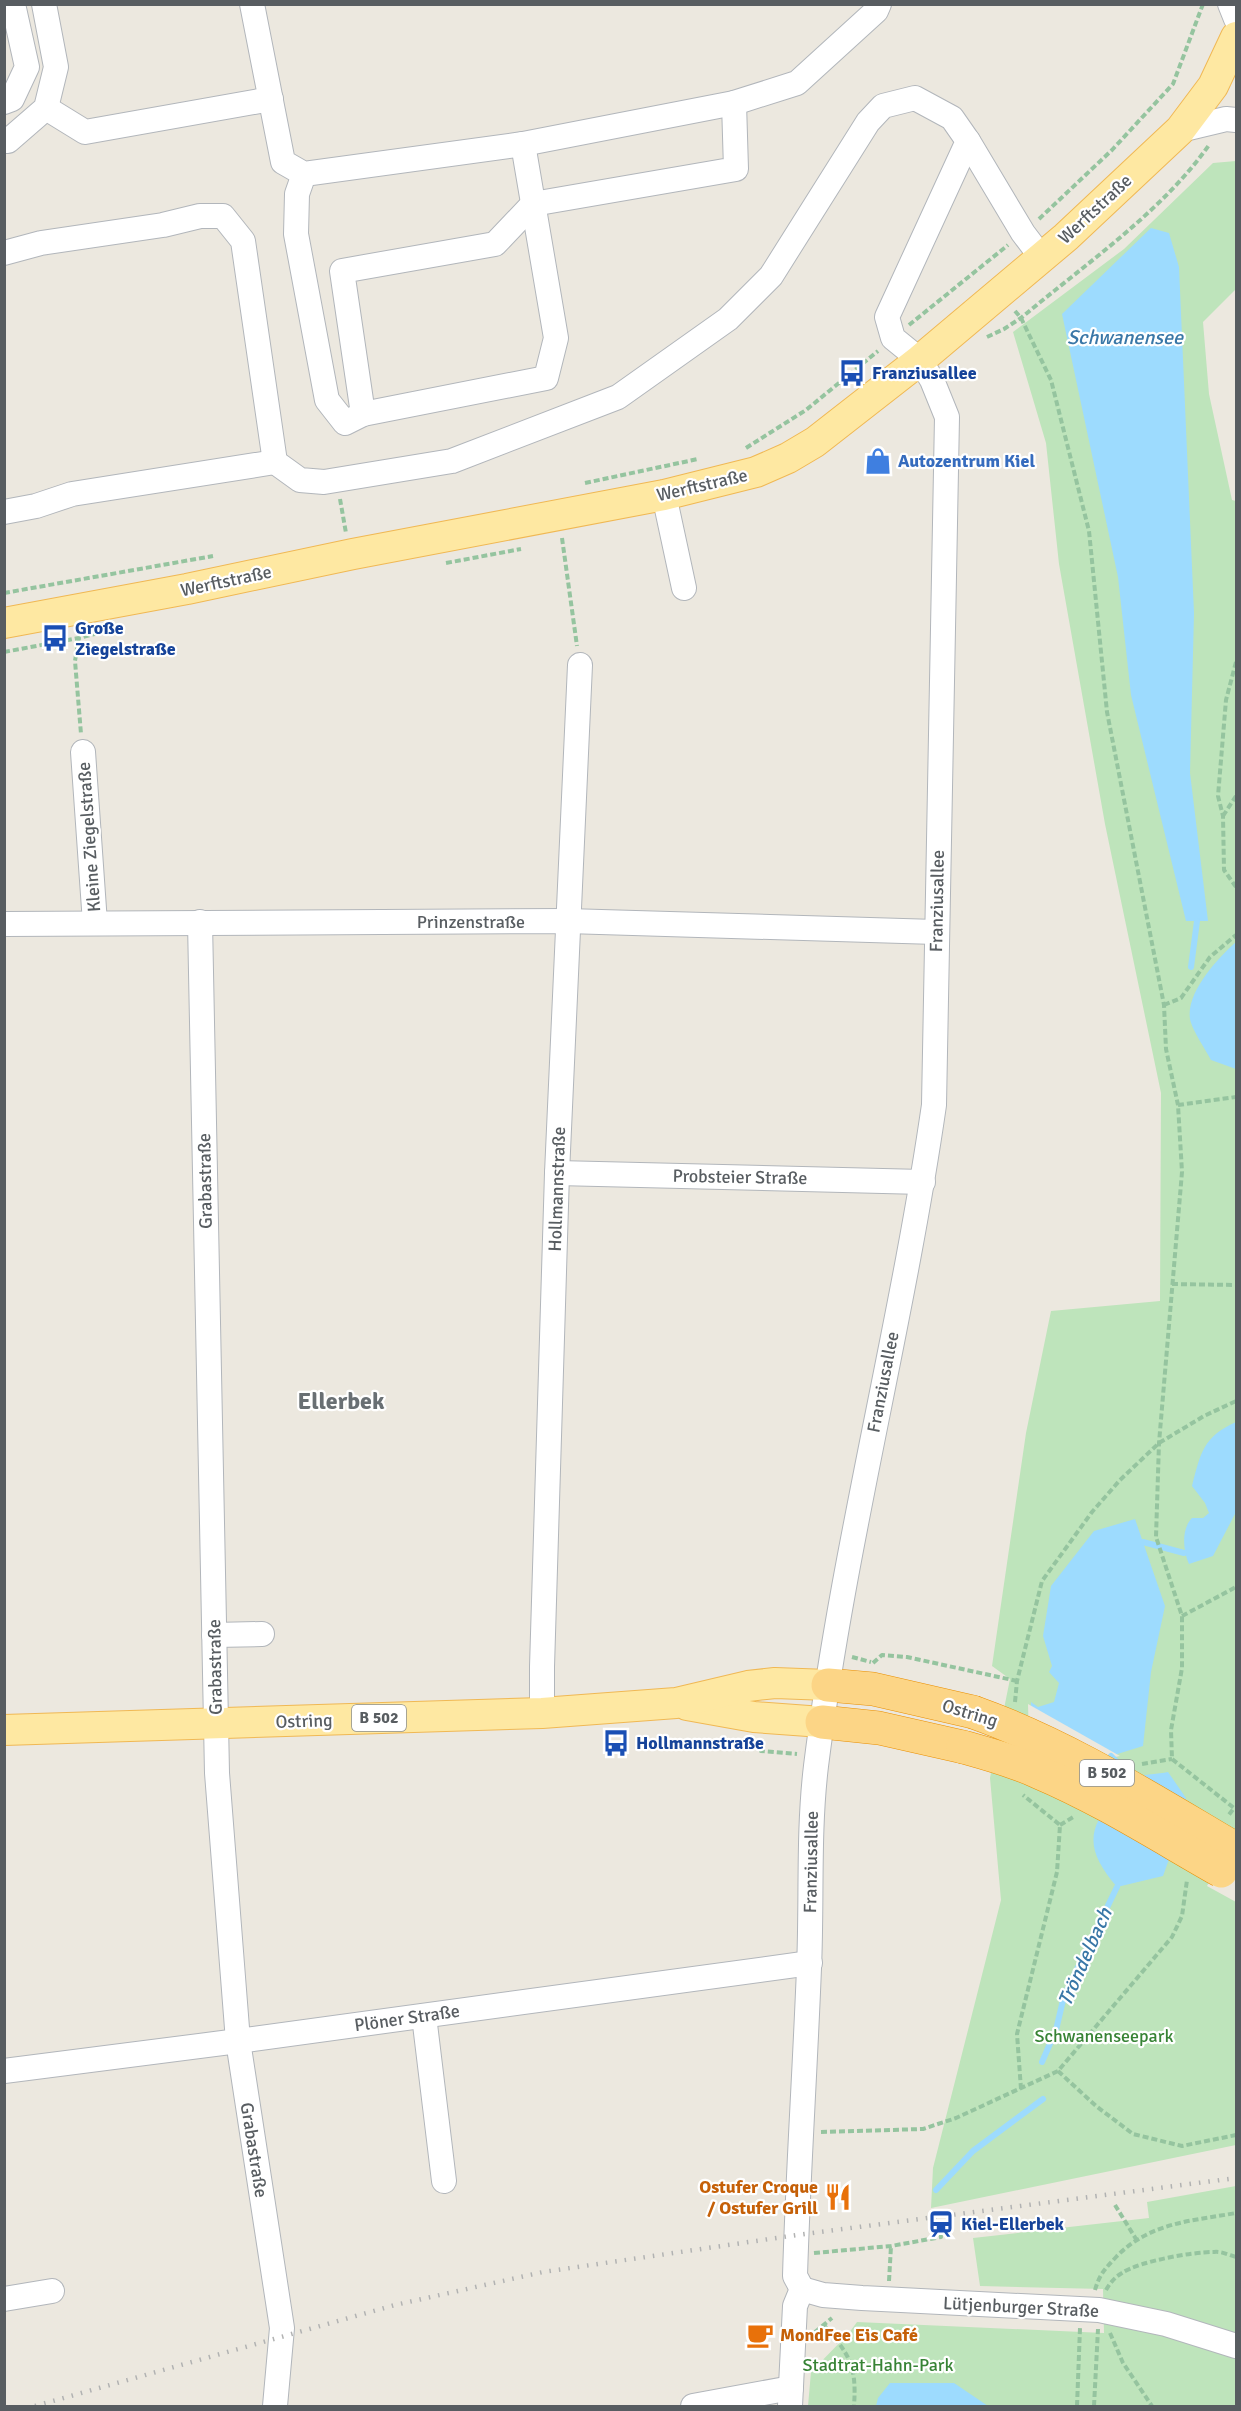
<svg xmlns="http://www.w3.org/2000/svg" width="1241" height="2411" font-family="Signika,sans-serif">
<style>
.green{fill:#bee4bb}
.water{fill:#9ddbfe}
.pier{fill:#ece8df}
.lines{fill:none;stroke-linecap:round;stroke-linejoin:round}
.stream{stroke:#9ddbfe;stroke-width:6}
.minor-casing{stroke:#b2b6bb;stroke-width:26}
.major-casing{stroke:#f0b854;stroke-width:32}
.highway-casing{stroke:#e98f02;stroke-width:34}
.path{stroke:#95c49f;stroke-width:4;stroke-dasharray:6 3;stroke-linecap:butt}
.minor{stroke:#fff;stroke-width:24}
.major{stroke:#fee8a2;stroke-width:30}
.highway{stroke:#fcd586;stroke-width:33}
.rail{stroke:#b1b2b2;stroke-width:4.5;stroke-dasharray:1.5 8;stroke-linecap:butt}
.highway-bridge-casing{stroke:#e98f02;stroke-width:34;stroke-linecap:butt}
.highway-bridge{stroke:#fcd586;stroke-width:33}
.labels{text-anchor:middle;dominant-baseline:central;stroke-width:4.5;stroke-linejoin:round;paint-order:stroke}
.shield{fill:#fff;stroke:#8a8e90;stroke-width:1.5}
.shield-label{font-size:16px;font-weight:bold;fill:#585d61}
.street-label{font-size:18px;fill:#585d61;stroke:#fff}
.transit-label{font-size:18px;font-weight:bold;fill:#164399;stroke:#fff;text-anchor:start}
.shop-label{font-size:18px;font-weight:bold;fill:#366cbe;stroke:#fff;text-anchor:start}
.park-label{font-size:18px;fill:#378335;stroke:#fff}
.food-label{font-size:18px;font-weight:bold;fill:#c56008;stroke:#fff;text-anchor:end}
.water-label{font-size:20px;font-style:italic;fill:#3977a7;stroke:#fff}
.district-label{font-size:24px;font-weight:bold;fill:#696f73;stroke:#fff}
</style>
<rect width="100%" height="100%" fill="#ece8df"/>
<!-- green -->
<g class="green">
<polygon points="1236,161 1236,289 1203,322 1209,394 1232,500 1236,501 1236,1834 1207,1886 1236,1902 1236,2145 931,2208 933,2168 1001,1900 990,1778 1010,1679 992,1666 1026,1433 1051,1311 1160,1301 1161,1093 1105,824 1059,564 1046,443 1013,332 1124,249 1213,163"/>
<polygon points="1236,2186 1236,2406 808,2406 811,2372 849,2333 857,2322 1104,2333 1103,2289 980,2286 973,2238 1149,2218 1147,2202"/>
</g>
<!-- water -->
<g class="water">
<polygon points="1151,228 1169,233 1179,267 1194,613 1190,773 1208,921 1186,921 1131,695 1118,577 1062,314"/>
<path d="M1236,942v127l-25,-9c-5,-10 -19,-30 -21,-41 -4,-27 28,-61 46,-77z"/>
<path d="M1236,1422v90l-23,44 -24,8c-6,-13 -8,-35 3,-46h11l6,-5 -4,-10 -13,-17c9,-34 11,-49 44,-64z"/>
<polygon points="1135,1519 1165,1606 1151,1672 1143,1746 1111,1756 1033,1773 1031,1702 1038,1707 1054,1702 1059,1683 1049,1672 1052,1666 1043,1636 1051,1586 1094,1531"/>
<path d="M1168,1772l18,26 -10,42 -13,36 -46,11c-29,-34 -33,-56 -2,-89 6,-6 13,-17 20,-20 10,-4 23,-4 33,-6z"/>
<polygon points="890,2383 954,2383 988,2406 876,2406 878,2398"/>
</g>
<!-- pier -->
<polygon class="pier" points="1028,1704 1120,1756 1030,1774"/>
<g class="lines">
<!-- stream -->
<g class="stream">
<polyline points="1191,967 1197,921"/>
<polyline points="1143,1542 1184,1553"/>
<polyline points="1111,1756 1120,1765"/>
<polyline points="1042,2062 1056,2030 1064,1996 1117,1887"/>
<polyline points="936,2190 973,2151 1043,2099"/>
</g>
<defs>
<g id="minor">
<polyline points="252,4 283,162 304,174 523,144 734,103 797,83 876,11 879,4"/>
<polyline points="1230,4 1236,19"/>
<polyline points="4,102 12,99 27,67 13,4"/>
<polyline points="46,108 85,132 271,99"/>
<polyline points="1180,130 1226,119 1236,120"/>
<polyline points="4,141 8,141 46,108 56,67 44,4"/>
<polyline points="968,141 1023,233 1042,258"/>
<polyline points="304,174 297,194 296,234 327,400 345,423 363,414 546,378 556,338 523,144"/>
<path d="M4,253l37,-10 122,-18 37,-9h23l20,25 32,221 25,18 24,2 128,-21 166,-64 110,-78 43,-43 97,-154 15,-16 32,-8 37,20 16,23 -81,176 6,21 27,22 12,20 15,37 -13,688c-32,221 -90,438 -118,661 -8,67 -4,134 -7,202 -4,103 -11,206 -14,308l7,13"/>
<polyline points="363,414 342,271 495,244 533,204 736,169 734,103"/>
<polyline points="664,495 684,588"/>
<polyline points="4,512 36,506 72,494 275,462"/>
<polyline points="83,752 95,923"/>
<polyline points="200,922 217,1773 238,2041 282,2328 275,2406"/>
<polyline points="4,924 567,921 936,932"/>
<polyline points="557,1173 923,1182"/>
<polyline points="214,1635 262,1634"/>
<polyline points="542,1713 542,1667 557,1173 580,665"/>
<polyline points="424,2016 444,2181"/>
<polyline points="4,2071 238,2041 810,1963"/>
<polyline points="802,2289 823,2295 862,2298 1099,2310 1166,2324 1236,2346"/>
<polyline points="4,2299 52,2291"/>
<polyline points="693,2406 791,2388"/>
<polyline points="790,2406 795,2306 802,2289"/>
</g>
<g id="major">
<polyline points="4,623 187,589 353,554 664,495 756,472 788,458 815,442 920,360 1066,237 1180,130 1213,86 1236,37"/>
<polyline points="687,1705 754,1717 822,1722"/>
<polyline points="4,1730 542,1713 676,1703 748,1686 775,1683 828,1685"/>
</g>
<g id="highway">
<polyline points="828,1685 873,1689 973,1712"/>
<polyline points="822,1722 879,1728 963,1747"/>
</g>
</defs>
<!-- minor casing -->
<use href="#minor" class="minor-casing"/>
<!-- major casing -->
<use href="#major" class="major-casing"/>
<!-- highway casing -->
<use href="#highway" class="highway-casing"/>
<!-- path -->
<g class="path">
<polyline points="1039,219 1112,150 1173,84 1203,4"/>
<polyline points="1015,311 1021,318 1051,380 1089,531 1107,712 1164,1005 1166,1049 1178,1105 1182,1172 1159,1443 1156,1537 1182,1616 1182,1668 1171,1730 1172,1759 1234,1808 1228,1816"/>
<polyline points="909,325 1008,245"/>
<path d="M987,337l17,-8 17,-11c63,-53 141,-106 188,-173"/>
<polyline points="746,448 806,410 878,351"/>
<polyline points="585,483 698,459"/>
<polyline points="340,499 346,533"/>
<polyline points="562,538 577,646"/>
<polyline points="446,563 521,549"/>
<polyline points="4,593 213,556"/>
<polyline points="79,637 75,661 81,734"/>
<polyline points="4,652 79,638 107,631"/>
<polyline points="1236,662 1226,700 1218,796 1223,816 1224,870 1236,887"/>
<polyline points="1223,816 1236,796"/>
<polyline points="1164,1005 1181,998 1210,957 1236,935"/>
<polyline points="1178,1105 1236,1097"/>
<polyline points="1172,1284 1236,1285"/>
<polyline points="1182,1616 1236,1587"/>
<polyline points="852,1657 871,1662"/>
<polyline points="873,1663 882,1655 907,1657 1017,1681"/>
<polyline points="1015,1702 1017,1681 1042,1581 1092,1512 1120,1480 1159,1443 1204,1416 1236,1401"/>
<polyline points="763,1740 761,1751 797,1754"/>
<polyline points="1142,1764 1172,1759"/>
<polyline points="1060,1825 1075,1816"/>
<polyline points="1058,2071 1096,2106 1133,2134 1182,2146 1236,2135"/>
<polyline points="1021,2089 1017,2034 1057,1872 1060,1825 1023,1795"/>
<polyline points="821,2132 923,2129 956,2118 1058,2071 1172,1937 1182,1916 1187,1880"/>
<polyline points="1115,2205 1136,2239"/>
<polyline points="814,2253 891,2246 941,2237 939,2228"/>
<polyline points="889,2281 891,2246"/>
<path d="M1095,2290c5,-17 10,-21 22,-34 34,-34 75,-35 119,-43"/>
<path d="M1106,2290c4,-7 9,-13 16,-17 18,-12 70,-21 92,-21 7,-1 15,3 22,5"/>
<path d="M823,2324c26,30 34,41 31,82"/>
<polyline points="815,2332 832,2318"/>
<polyline points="1110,2333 1123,2363 1152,2406"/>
<polyline points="1077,2406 1080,2328"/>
<polyline points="1094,2406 1098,2329"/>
</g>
<!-- minor -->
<use href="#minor" class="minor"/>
<!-- major -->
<use href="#major" class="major"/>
<!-- highway -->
<use href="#highway" class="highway"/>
<!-- rail -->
<polyline class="rail" points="35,2406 395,2305 543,2272 797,2235 1236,2178"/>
<defs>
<g id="highway-bridge">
<path d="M973,1712c93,33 176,86 261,136"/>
<path d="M963,1747c25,7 51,14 75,25 64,27 123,65 183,99"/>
</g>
</defs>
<!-- highway-bridge casing -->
<use href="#highway-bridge" class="highway-bridge-casing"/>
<!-- highway-bridge -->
<use href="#highway-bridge" class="highway-bridge"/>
</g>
<!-- icons -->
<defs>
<symbol id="bus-bare" viewBox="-9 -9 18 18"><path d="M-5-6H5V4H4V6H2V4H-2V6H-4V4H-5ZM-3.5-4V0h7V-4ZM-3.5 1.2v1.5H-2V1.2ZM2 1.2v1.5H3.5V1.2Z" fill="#1a4fb4" stroke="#fff" stroke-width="2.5" paint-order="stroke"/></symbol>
<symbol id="shop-bare" viewBox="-9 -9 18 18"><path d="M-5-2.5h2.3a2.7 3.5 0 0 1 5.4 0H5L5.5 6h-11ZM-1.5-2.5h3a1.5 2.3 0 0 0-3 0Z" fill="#3f7fe0" stroke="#fff" stroke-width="2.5" paint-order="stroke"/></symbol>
<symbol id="restaurant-bare" viewBox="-9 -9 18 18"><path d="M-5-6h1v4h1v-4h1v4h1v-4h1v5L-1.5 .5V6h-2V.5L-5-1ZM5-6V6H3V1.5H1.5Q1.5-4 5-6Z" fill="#e8710a" stroke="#fff" stroke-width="2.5" paint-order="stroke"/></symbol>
<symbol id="station-bare" viewBox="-9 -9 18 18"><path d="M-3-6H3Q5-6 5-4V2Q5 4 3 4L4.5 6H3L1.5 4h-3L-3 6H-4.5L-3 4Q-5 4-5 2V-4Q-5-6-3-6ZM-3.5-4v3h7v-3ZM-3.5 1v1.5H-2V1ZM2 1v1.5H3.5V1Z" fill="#1a4fb4" stroke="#fff" stroke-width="2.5" paint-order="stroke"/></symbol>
<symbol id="cafe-bare" viewBox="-9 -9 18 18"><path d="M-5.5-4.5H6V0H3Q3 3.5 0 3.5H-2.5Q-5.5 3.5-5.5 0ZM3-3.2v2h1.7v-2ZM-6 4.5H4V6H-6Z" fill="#e8710a" stroke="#fff" stroke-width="2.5" paint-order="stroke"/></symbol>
</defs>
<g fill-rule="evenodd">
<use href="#bus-bare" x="833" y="354" width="38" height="38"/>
<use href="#shop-bare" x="859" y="442" width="38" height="38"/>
<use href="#bus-bare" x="36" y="619" width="38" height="38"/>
<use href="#bus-bare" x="597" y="1724" width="38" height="38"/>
<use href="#restaurant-bare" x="819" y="2178" width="38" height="38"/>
<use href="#station-bare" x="922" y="2205" width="38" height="38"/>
<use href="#cafe-bare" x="741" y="2316" width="38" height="38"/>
</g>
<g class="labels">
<!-- shield labels -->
<g class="shield">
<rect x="352" y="1705" width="54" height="26" rx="4.5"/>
<rect x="1080" y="1760" width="54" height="26" rx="4.5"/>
</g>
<g class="shield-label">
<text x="379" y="1718">B 502</text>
<text x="1107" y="1773">B 502</text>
</g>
<!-- street labels -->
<g class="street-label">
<text transform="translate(1095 209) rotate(-43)">Werftstraße</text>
<text transform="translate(702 485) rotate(-13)">Werftstraße</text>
<text transform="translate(226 581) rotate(-12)">Werftstraße</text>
<text transform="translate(89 837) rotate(-94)">Kleine Ziegelstraße</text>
<text transform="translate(937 901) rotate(-89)">Franziusallee</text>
<text x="471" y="922">Prinzenstraße</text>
<text transform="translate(740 1177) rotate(1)">Probsteier Straße</text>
<text transform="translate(205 1181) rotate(-91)">Grabastraße</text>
<text transform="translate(557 1189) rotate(-88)">Hollmannstraße</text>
<text transform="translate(883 1382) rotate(-79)">Franziusallee</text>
<text transform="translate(215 1667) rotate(-91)">Grabastraße</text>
<text transform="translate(970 1713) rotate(17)">Ostring</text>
<text transform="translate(304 1721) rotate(-2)">Ostring</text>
<text transform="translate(811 1862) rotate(-89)">Franziusallee</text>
<text transform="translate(407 2018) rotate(-8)">Plöner Straße</text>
<text transform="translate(254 2150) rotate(81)">Grabastraße</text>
<text transform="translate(1021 2307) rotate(3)">Lütjenburger Straße</text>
</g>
<!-- transit labels -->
<g class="transit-label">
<text x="872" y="373">Franziusallee</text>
<text x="75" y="628">Große<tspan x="75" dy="21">Ziegelstraße</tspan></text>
<text x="636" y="1743">Hollmannstraße</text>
<text x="961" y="2224">Kiel-Ellerbek</text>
</g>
<!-- shop labels -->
<g class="shop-label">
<text x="898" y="461">Autozentrum Kiel</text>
</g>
<!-- park labels -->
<g class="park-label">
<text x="1104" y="2036">Schwanenseepark</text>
<text x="878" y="2365">Stadtrat-Hahn-Park</text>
</g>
<!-- food labels -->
<g class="food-label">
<text x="818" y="2187">Ostufer Croque<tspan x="818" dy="21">/ Ostufer Grill</tspan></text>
<text x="780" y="2335" text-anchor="start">MondFee Eis Café</text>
</g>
<!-- water labels -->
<g class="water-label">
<text x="1125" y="337">Schwanensee</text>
<text transform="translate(1085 1957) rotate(-66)">Tröndelbach</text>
</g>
<!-- district labels -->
<g class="district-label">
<text x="341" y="1401">Ellerbek</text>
</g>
</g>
<!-- border -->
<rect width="1241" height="2411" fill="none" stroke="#585d61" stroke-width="12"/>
</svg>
